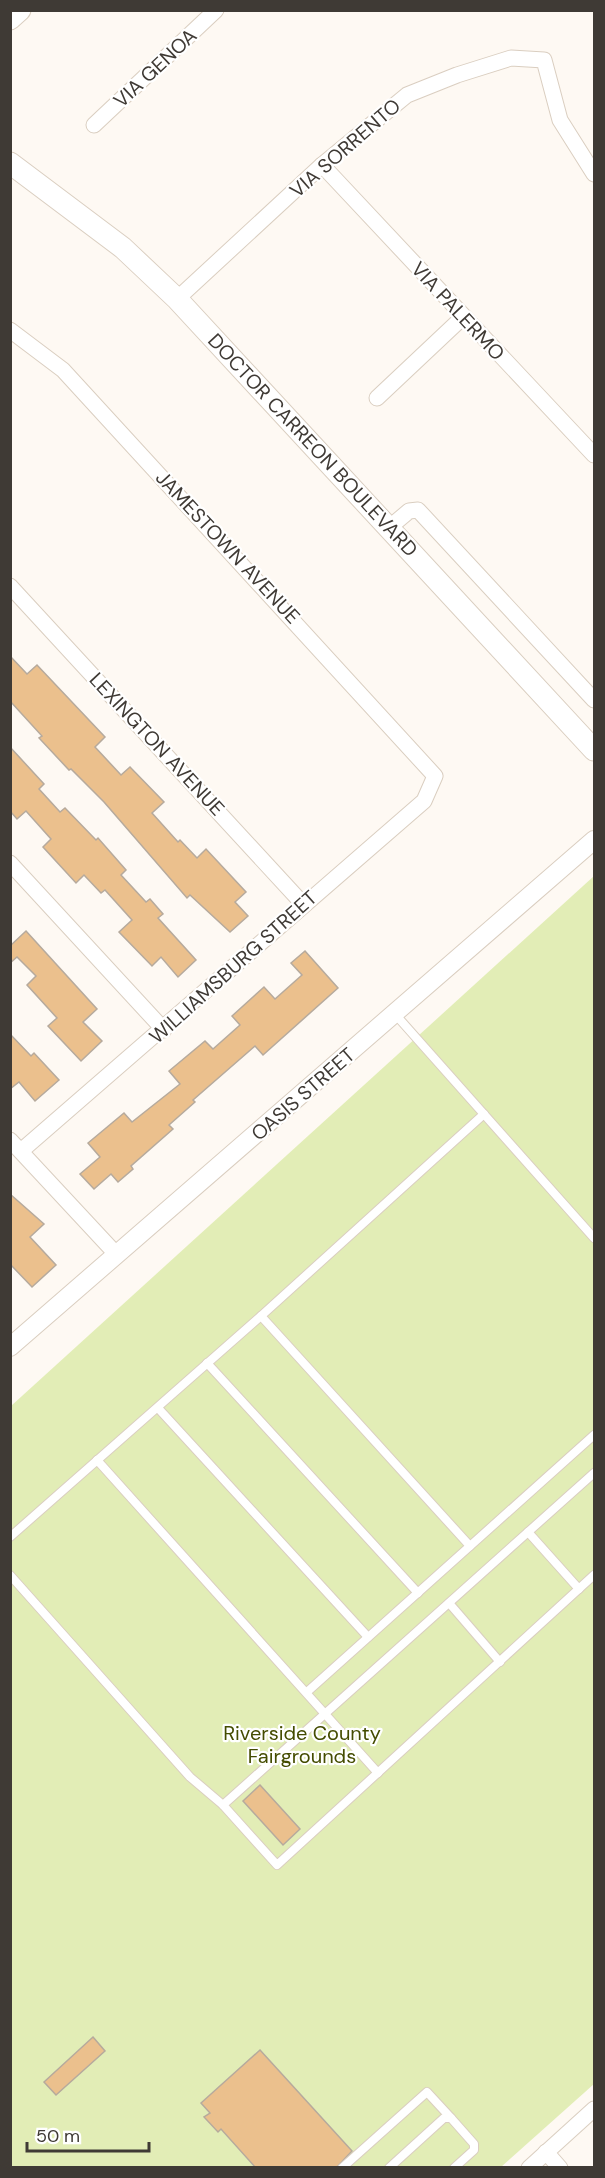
<svg xmlns="http://www.w3.org/2000/svg" width="605" height="2178" font-family="'DM Sans',sans-serif">
<style>
.green{fill:#e2edb6}
.building{fill:#ebc08d;stroke:#b6aa9d;stroke-width:1.5}
.lines{fill:none;stroke-linecap:round;stroke-linejoin:round}
.service-casing{stroke:#dacec0;stroke-width:10}
.minor-casing{stroke:#dacec0;stroke-width:17}
.tertiary-casing{stroke:#dacec0;stroke-width:20}
.secondary-casing{stroke:#dacec0;stroke-width:23}
.service{stroke:#fff;stroke-width:8}
.minor{stroke:#fff;stroke-width:15}
.tertiary{stroke:#fff;stroke-width:18}
.secondary{stroke:#fff;stroke-width:21}
.labels{text-anchor:middle;dominant-baseline:central;stroke-width:4.5;stroke-linejoin:round;paint-order:stroke}
.street-label{font-size:20px;fill:#3f3a35;stroke:#fff}
.park-label{font-size:20px;fill:#444c01;stroke:#fff}
</style>
<rect width="100%" height="100%" fill="#fef9f3"/>
<!-- green -->
<polygon class="green" points="594,876 594,2084 501,2167 11,2168 11,1406"/>
<!-- building -->
<g class="building">
<polygon points="10,656 27,674 37,665 105,737 95,747 121,775 130,767 164,802 152,813 178,842 180,840 197,858 206,849 246,892 235,902 248,916 230,932 190,895 187,898 104,802 71,769 69,770 39,738 42,736 10,701"/>
<polygon points="10,747 44,784 39,789 60,812 65,808 96,840 98,838 126,870 121,875 146,902 150,899 163,914 158,918 196,960 178,977 161,957 152,966 119,932 132,920 105,890 101,893 84,875 76,883 43,847 51,839 26,811 17,819 10,811"/>
<polygon points="26,931 97,1009 83,1022 102,1041 81,1061 48,1026 57,1018 27,985 36,976 17,957 10,963 10,946"/>
<polygon points="305,951 338,988 263,1055 255,1046 193,1100 195,1102 169,1125 173,1129 131,1166 133,1169 118,1182 111,1174 94,1189 80,1174 100,1157 88,1143 124,1113 132,1122 180,1084 169,1071 205,1041 213,1049 240,1025 232,1016 264,987 275,999 302,975 291,963"/>
<polygon points="10,1034 31,1056 34,1053 59,1080 35,1101 19,1082 10,1089"/>
<polygon points="10,1194 44,1224 30,1237 56,1265 32,1287 10,1264"/>
<polygon points="260,1785 300,1829 283,1845 243,1801"/>
<polygon points="93,2037 105,2051 56,2095 44,2082"/>
<polygon points="260,2050 352,2151 336,2168 256,2168 221,2129 218,2132 204,2117 210,2113 201,2103"/>
</g>
<g class="lines">
<defs>
<g id="service">
<polyline points="395,1014 594,1238"/>
<polyline points="261,1316 470,1546"/>
<polyline points="207,1363 418,1593"/>
<polyline points="158,1408 368,1637"/>
<polyline points="97,1460 378,1773"/>
<polyline points="528,1532 579,1589"/>
<polyline points="10,1537 261,1316 484,1114"/>
<polyline points="10,1575 190,1777 223,1805 277,1865 594,1575"/>
<polyline points="449,1603 500,1662"/>
<polyline points="307,1692 594,1435"/>
<polyline points="223,1805 594,1473"/>
<polyline points="342,2168 427,2092 451,2118"/>
<polyline points="389,2168 444,2118 451,2118 474,2144 474,2150 454,2168"/>
</g>
<g id="minor">
<polyline points="94,125 216,10"/>
<polyline points="322,165 594,455"/>
<polyline points="177,299 322,165 407,95 457,75 511,58 544,60 560,120 594,174"/>
<polyline points="10,330 63,370 435,776 424,801 21,1151"/>
<polyline points="377,398 463,317"/>
<polyline points="390,527 409,511 418,510 594,700"/>
<polyline points="10,586 303,904"/>
<polyline points="10,863 164,1030"/>
<polyline points="10,1140 117,1255"/>
<polyline points="546,2152 560,2168"/>
<polyline points="529,2168 594,2109"/>
</g>
<polyline id="tertiary" points="10,1347 594,840"/>
<g id="secondary">
<polyline points="10,19 20,10"/>
<polyline points="10,163 123,248 177,299 594,750"/>
</g>
</defs>
<!-- service casing -->
<use href="#service" class="service-casing"/>
<!-- minor casing -->
<use href="#minor" class="minor-casing"/>
<!-- tertiary casing -->
<use href="#tertiary" class="tertiary-casing"/>
<!-- secondary casing -->
<use href="#secondary" class="secondary-casing"/>
<!-- service -->
<use href="#service" class="service"/>
<!-- minor -->
<use href="#minor" class="minor"/>
<!-- tertiary -->
<use href="#tertiary" class="tertiary"/>
<!-- secondary -->
<use href="#secondary" class="secondary"/>
</g>
<g class="labels">
<!-- street labels -->
<g class="street-label">
<text transform="translate(155 68) rotate(-43)">VIA GENOA</text>
<text transform="translate(345 148) rotate(-41)">VIA SORRENTO</text>
<text transform="translate(458 311) rotate(47)">VIA PALERMO</text>
<text transform="translate(313 445) rotate(47)">DOCTOR CARREON BOULEVARD</text>
<text transform="translate(228 547) rotate(47)">JAMESTOWN AVENUE</text>
<text transform="translate(157 744) rotate(47)">LEXINGTON AVENUE</text>
<text transform="translate(233 967) rotate(-42)">WILLIAMSBURG STREET</text>
<text transform="translate(303 1094) rotate(-41)">OASIS STREET</text>
</g>
<!-- park labels -->
<g class="park-label">
<text x="302" y="1733">Riverside County<tspan x="302" dy="23">Fairgrounds</tspan></text>
</g>
</g>
<!-- border -->
<rect width="605" height="2178" fill="none" stroke="#3f3a35" stroke-width="24"/>
<!-- scale -->
<path d="M27 2142v9h122v-9" fill="none" stroke="#3f3a35" stroke-width="3"/>
<text x="36" y="2142" font-size="18" fill="#3f3a35" stroke="#ffffff" stroke-width="4.5" paint-order="stroke">50 m</text>
</svg>
